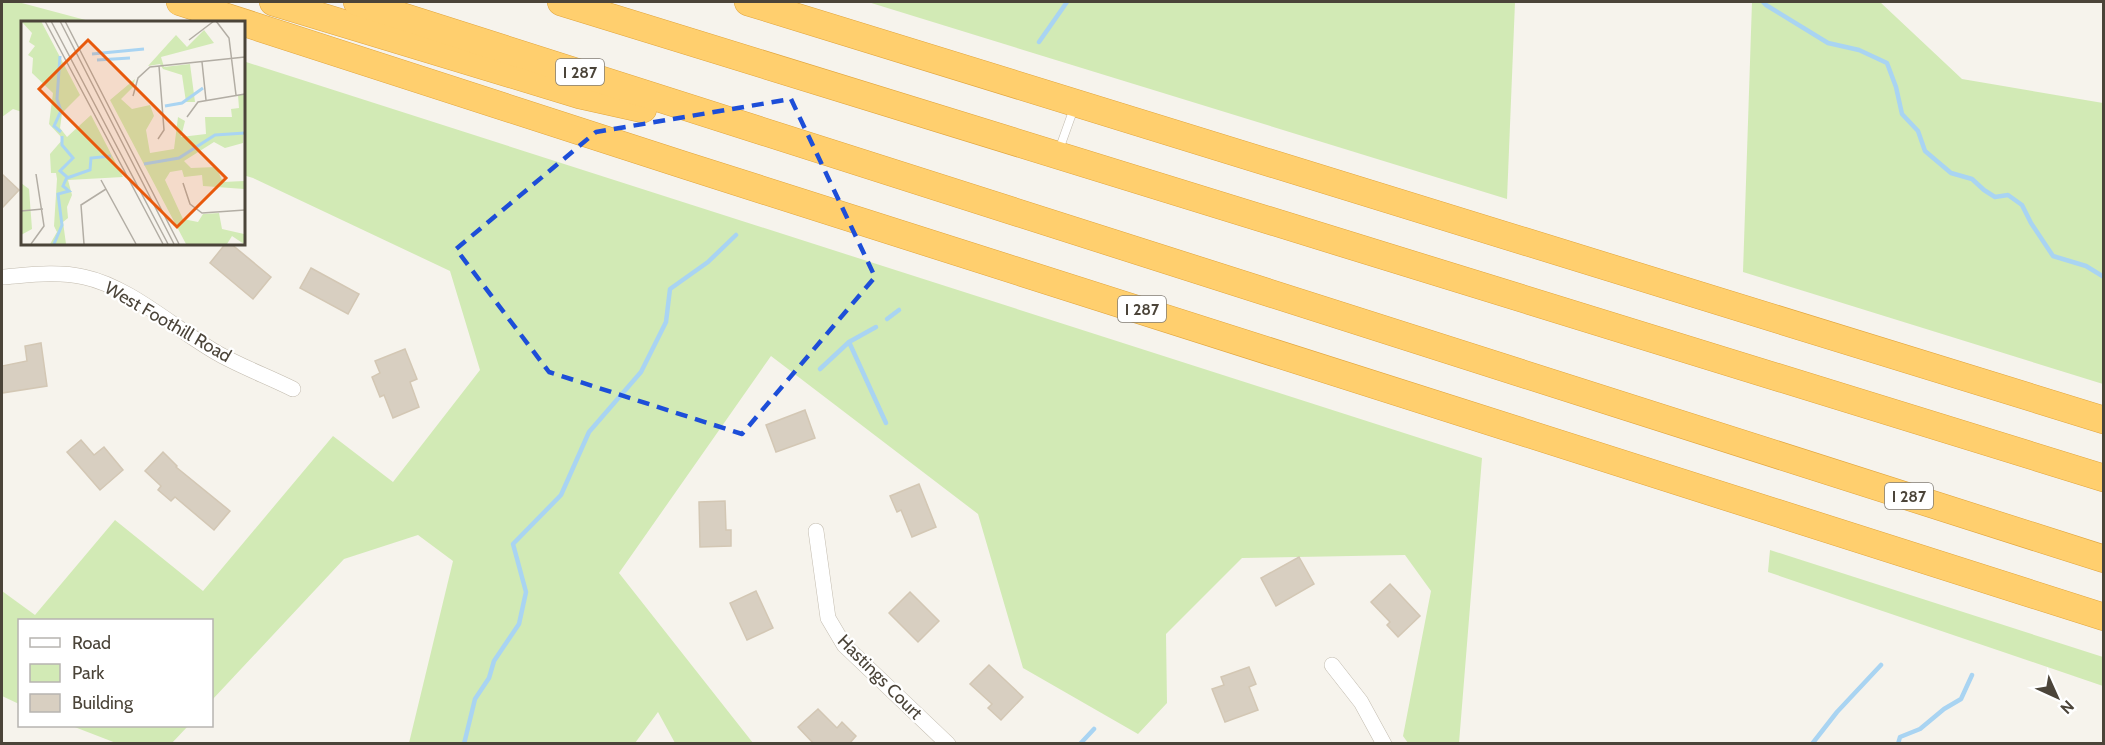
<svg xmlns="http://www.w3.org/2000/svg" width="2105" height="745" font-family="Cabin,sans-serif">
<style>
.green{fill:#d2eab5}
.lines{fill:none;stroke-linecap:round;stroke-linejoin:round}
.stream{stroke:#a9d4f2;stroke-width:4.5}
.building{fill:#d8cfc1;stroke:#d3c7b4;stroke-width:1.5}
.service-casing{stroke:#c2bbae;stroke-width:9}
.minor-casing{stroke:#c2bbae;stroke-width:16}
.motorway-casing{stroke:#e0a43c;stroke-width:28}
.service{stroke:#fff;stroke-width:8}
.minor{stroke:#fff;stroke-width:15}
.motorway{stroke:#ffcf6e;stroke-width:27}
.marked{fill:none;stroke:#1d4ed8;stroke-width:4.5;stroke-dasharray:12 8;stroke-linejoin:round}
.labels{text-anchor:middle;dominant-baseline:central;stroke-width:4.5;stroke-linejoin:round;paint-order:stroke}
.shield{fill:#fff;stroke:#817c74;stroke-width:1.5}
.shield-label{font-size:16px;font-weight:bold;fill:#4b4439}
.street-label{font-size:18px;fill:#4b4439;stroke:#fff}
.inset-river{fill:none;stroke:#a9d4f2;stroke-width:3}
.inset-road{fill:none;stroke:#b2ada4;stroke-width:1.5}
.view{fill:#e8590c;fill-opacity:0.15;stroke:#e8590c;stroke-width:3}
.inset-edge{fill:none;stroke:#4b4439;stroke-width:3}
</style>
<rect width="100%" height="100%" fill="#f6f3ec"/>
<!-- green -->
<g class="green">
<polygon points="2,2 18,2 93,22 22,22 22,112 13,109 2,117"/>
<polygon points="868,2 1515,2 1507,199"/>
<polygon points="1752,2 1880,2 1962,79 2103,103 2103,384 1743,272"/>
<polygon points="243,61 1482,458 1459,743 1408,743 1403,736 1431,591 1405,555 1242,558 1166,634 1167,703 1138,734 1023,668 978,514 771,356 619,573 753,743 675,743 658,712 635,743 409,743 453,561 418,535 344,559 212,700 212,620 20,620 19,704 2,696 2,591 35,615 115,520 203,591 333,436 393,482 480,370 450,271 253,178 243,175"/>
<polygon points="1770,550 2103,657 2103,686 1768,572"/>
<polygon points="72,726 188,726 171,744 116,743"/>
</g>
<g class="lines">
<!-- stream -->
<g class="stream">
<polyline points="1763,2 1766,5 1828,43 1859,50 1887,63 1896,87 1902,114 1918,131 1925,151 1951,173 1972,179 1984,190 1995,197 2008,195 2022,205 2031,223 2053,256 2086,266 2104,277"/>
<polyline points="1039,42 1067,2"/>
<polyline points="887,319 899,310"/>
<polyline points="849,342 886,423"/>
<polyline points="820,369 849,342 876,327"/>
<polyline points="464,744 475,699 489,678 494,661 519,624 526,592 513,544 561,495 589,432 641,372 666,322 670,289 708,262 736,235"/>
<polyline points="1080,744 1094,729"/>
<polyline points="1812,744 1837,712 1881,665"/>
<polyline points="1898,744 1900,737 1920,729 1944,709 1961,699 1972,675"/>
</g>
</g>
<!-- building -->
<g class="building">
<polygon points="2,174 19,190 2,208"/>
<polygon points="226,243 230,243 271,277 253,299 210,263"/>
<polygon points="311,268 359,294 348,314 300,288"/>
<polygon points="41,343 47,386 2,393 2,366 27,361 25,346"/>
<polygon points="405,349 417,379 410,382 419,407 393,418 384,395 380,397 372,377 380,373 375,361"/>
<polygon points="805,410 815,438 776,452 766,425"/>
<polygon points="81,440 94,455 104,447 123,470 100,490 67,452"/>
<polygon points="163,452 177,466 176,467 230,511 214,530 175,497 171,501 158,490 161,486 145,471"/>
<polygon points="919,484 936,527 912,537 901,510 897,512 890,496"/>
<polygon points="725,501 726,530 731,530 731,546 700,547 699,502"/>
<polygon points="1299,557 1314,584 1276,606 1261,578"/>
<polygon points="1390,584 1420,616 1398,637 1387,625 1390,622 1371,602"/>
<polygon points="756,591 773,628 747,640 730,603"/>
<polygon points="910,592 939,621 918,642 889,613"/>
<polygon points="989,665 1023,697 1001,720 988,708 992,704 970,684"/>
<polygon points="1249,667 1256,684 1249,687 1258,710 1225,722 1212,689 1224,685 1221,677"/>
<polygon points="818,709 837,728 842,722 856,736 849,744 814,744 798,727"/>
</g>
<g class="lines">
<defs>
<polyline id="service" points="1059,150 1074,108"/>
<g id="minor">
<path d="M2,277c27,-2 55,-6 82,0 47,10 92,53 135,77 23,13 50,23 74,35"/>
<polyline points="816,531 828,618 844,645 948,744"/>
<polyline points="1332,665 1361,702 1384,744"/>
</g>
<g id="motorway">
<polyline points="180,2 687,166 2104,617"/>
<polyline points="273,2 580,95 643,109"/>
<polyline points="357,2 2104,559"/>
<polyline points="561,2 2104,478"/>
<polyline points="748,2 2104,420"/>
</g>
</defs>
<!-- service casing -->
<use href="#service" class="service-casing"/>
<!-- minor casing -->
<use href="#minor" class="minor-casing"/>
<!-- motorway casing -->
<use href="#motorway" class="motorway-casing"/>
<!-- service -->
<use href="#service" class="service"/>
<!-- minor -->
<use href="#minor" class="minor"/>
<!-- motorway -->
<use href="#motorway" class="motorway"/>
</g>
<!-- marked area -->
<path class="marked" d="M791,99l84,178 -133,157 -193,-62 -93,-123 140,-117z"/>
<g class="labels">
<!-- shield labels -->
<g class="shield">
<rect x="556" y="59" width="48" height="26" rx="4.5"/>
<rect x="1118" y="296" width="48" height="26" rx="4.5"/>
<rect x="1885" y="483" width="48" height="26" rx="4.5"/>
</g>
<g class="shield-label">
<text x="580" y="72">I 287</text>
<text x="1142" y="309">I 287</text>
<text x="1909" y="496">I 287</text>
</g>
<!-- street labels -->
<g class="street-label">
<text transform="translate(168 322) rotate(30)">West Foothill Road</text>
<text transform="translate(880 677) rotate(45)">Hastings Court</text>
</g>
</g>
<!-- overview -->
<g transform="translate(21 21)">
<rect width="224" height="224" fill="#f6f3ec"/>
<path d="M0,0h20l39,74 -18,18 -2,15 7,9 24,-22 32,62 -55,3 4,15 -5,12 1,11 -5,4 3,22h-16l7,-12 -3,-6 3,-47 -1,-6h-5l-1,-19 13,-15 -14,-15 4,-31 -21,-20 1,-15 -5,-3 7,-9 -6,-4 3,-9zM183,9l10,13 -53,14 3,10 26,-3 5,38h-9l-4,-27 -19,-6 -3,-5 -12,2 28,-31 11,12zM114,58l-2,8 -12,12 11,10 18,-4 4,11 -8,14 4,23 24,-4 4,-32 7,4 -4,16 25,-3 -1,-17h27l-1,-8 8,-1 -1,-13 6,-1 -1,49 -18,5 -11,-6 -30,19 7,7 25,-1 7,15 21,-1v8l-41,-3 -1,-11 -18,2 -2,-7 -12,2 -5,8 18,39 15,3 5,-8 16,-1 3,16 22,5v10l-12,-8 -5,8h-41l-76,-144zM0,162l8,6 3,40 -11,6z" fill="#d2eab5"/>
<path class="inset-river" d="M71,33l52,-5M39,35l-3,43 4,12 -7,15 7,6M76,39l33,-2M144,85l17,-3 21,-15M123,143l35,-6 36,-23 30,-2M46,157l23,-8 1,-12 20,-2M33,223l8,-19 -4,-31 11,-3 -6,-5 4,-9 -7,-6 13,-13 -11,-13v-9"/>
<path class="inset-road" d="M24,0l118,223M30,0l117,223M39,0l114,223M44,0l114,223M195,0l13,17 7,57M168,19l25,-19M181,41l4,38M112,75l5,-18 12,-11 95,-10M166,96l11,-15 47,-8M137,118l6,-9 -5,-64M80,159l35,64M162,162l7,21 12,9 43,-3M0,190l22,-2M10,223l13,-18 -8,-52M63,223l-3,-39 25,-16"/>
<path class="view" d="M67,19l138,138 -49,49 -138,-138z"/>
<rect width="224" height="224" class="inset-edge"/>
</g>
<!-- border -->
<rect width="2105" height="745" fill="none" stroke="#4b4439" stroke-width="6"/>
<!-- legend -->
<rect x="18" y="619" width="195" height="108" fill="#ffffff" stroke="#b7b4b0" stroke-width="1.5"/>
<rect x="30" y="638" width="30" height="9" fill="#ffffff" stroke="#b7b4b0" stroke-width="1.5"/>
<text x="72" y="649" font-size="18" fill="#4b4439">Road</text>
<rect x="30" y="664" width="30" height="18" fill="#d2eab5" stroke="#b7b4b0" stroke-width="1.5"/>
<text x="72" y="679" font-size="18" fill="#4b4439">Park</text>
<rect x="30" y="694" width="30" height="18" fill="#d8cfc1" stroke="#b7b4b0" stroke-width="1.5"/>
<text x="72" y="709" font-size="18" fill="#4b4439">Building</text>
<!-- north arrow -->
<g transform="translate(2057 697) rotate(135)" stroke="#ffffff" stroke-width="4.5" paint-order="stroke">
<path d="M0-4.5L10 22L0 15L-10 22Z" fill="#4b4439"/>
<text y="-9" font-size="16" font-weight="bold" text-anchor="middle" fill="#4b4439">N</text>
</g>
</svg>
